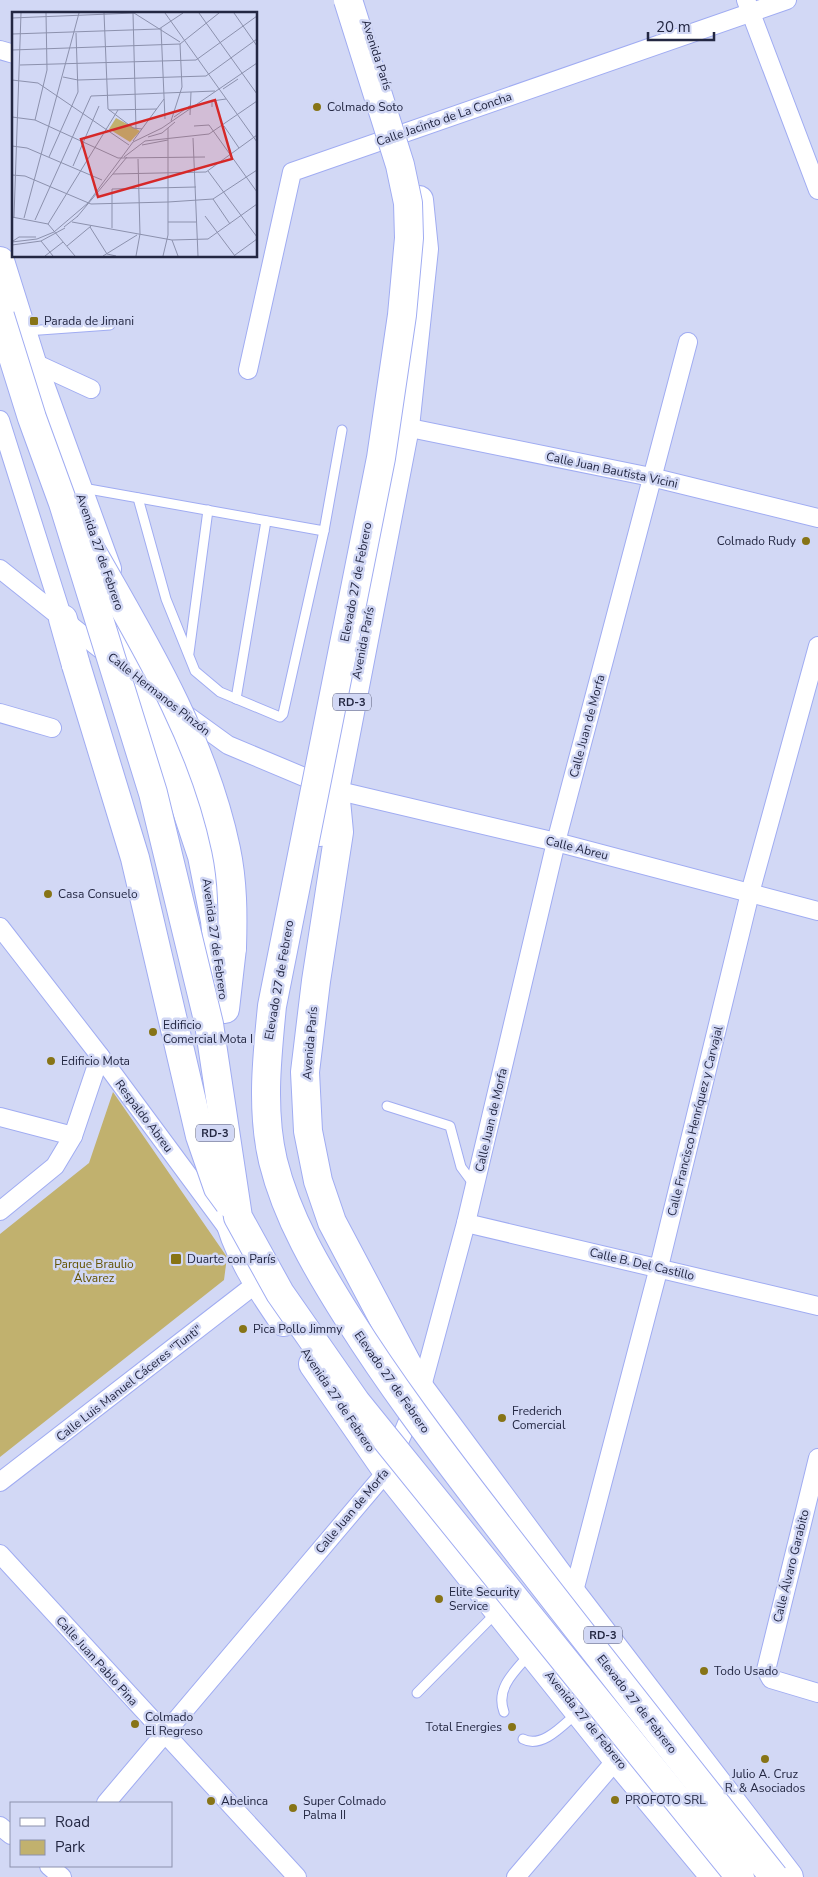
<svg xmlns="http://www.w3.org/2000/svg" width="818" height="1877" font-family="'Nunito Sans',sans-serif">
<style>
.green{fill:#c1b16e}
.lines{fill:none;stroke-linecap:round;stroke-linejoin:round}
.lane-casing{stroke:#a0acf2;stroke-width:11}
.street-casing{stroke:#a0acf2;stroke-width:20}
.primary-casing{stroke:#a0acf2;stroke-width:30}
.highway-casing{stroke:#a0acf2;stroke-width:30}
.lane{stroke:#fff;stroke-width:9}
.street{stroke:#fff;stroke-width:18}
.primary{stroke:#fff;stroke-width:28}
.highway{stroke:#fff;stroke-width:28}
.highway-bridge-casing{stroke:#a0acf2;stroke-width:30;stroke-linecap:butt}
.highway-bridge{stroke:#fff;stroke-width:28}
.poi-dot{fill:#877416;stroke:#d2d8f5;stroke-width:2}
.labels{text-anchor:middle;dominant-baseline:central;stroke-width:5;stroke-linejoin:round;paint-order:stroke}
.shield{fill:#d2d8f5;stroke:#585c78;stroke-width:1}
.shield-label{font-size:11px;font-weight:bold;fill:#232742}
.street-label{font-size:12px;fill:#232742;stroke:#d2d8f5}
.poi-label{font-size:12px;fill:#232742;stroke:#d2d8f5;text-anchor:start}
.park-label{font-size:12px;fill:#625200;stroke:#d2d8f5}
.inset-road{fill:none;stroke:#8c91ad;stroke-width:1}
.view{fill:#d62828;fill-opacity:0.15;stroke:#d62828;stroke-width:2.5}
.inset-edge{fill:none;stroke:#232742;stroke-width:2.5}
</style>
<rect width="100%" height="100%" fill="#d2d8f5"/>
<!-- green -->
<polygon class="green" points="113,1092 227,1257 224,1280 0,1457 0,1234 89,1163"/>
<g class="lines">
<defs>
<g id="lane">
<polyline points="26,331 110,325"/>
<polyline points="83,488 324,531 342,430"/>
<polyline points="138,498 166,599 195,671 220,692 280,717 283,714 324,531"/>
<polyline points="189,653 208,510"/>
<polyline points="236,699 266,521"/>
<polyline points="387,1106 450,1126 461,1167 475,1186"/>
<polyline points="417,1693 496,1613"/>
<path d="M504,1712c-9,-24 11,-41 26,-58"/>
<path d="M523,1739c19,10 40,-14 54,-26"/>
</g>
<g id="street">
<polyline points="746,0 818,190"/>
<polyline points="0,50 14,54"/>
<polyline points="28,360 91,389"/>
<polyline points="248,370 292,172 787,0"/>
<polyline points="0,420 63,619"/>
<polyline points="405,427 651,477 818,518"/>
<polyline points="0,569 109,656"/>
<polyline points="181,711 228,745 335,790 556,842 818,911"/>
<polyline points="0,713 52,728"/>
<polyline points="0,927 100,1056 228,1229"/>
<polyline points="0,1117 73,1136"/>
<polyline points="0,1211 55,1166 73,1136 100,1056"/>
<polyline points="466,1223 818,1306"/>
<polyline points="818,1458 766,1670 771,1679 818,1693"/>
<polyline points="0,1482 257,1283"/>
<polyline points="0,1554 297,1877"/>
<polyline points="573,1595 659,1267 750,893 818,646"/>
<polyline points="106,1803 387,1471 421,1390 466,1223 556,842 688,342"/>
<polyline points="0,1826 11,1835"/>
<polyline points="49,1866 62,1877"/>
<polyline points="516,1877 617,1759"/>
</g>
<g id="primary">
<polyline points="419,200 424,249 405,427 335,790 339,832 316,981 305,1072 308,1131 318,1181 332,1222 421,1390 573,1595 789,1877"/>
<polyline points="0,261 32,363 107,569"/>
<polyline points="125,624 202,856 215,921 222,987"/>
<path d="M227,1210c9,42 33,77 57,112"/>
<polyline points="313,1364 387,1471 617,1759 715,1877"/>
</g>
<g id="highway">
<polyline points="63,619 76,665"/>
<polyline points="320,832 335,790"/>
<polyline points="225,1009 232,948"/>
</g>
</defs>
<!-- lane casing -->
<use href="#lane" class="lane-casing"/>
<!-- street casing -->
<use href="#street" class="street-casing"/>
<!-- primary casing -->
<use href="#primary" class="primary-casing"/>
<!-- highway casing -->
<use href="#highway" class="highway-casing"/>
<!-- lane -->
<use href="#lane" class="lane"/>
<!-- street -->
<use href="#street" class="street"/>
<!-- primary -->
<use href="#primary" class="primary"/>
<!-- highway -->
<use href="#highway" class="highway"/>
<defs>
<g id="highway-bridge">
<path d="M348,0l52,165 8,38 1,35 -7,77 -21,143 -109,548c-5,51 -11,104 1,155 14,57 45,109 76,158 41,65 87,126 133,186 96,125 194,249 292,372"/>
<polyline points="0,316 32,418 63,503 153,793 209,1024 238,1217 280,1293 356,1402 740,1877"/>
<path d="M88,545c55,96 115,194 138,304 7,33 7,66 6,99"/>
<polyline points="76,665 135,858 200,1136 218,1188 229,1203"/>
</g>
</defs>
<!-- highway-bridge casing -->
<use href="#highway-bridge" class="highway-bridge-casing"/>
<!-- highway-bridge -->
<use href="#highway-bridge" class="highway-bridge"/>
</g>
<!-- markers -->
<g class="poi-dot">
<circle cx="317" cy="107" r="5"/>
<rect x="29" y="316" width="10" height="10" rx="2.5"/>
<circle cx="806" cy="541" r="5"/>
<circle cx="48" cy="894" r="5"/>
<circle cx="153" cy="1032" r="5"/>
<circle cx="51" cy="1061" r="5"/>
<rect x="170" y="1253" width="12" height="12" rx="2.5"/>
<circle cx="243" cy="1329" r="5"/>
<circle cx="502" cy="1418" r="5"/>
<circle cx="439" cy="1599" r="5"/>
<circle cx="704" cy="1671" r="5"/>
<circle cx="135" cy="1724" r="5"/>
<circle cx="512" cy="1727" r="5"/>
<circle cx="765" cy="1759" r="5"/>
<circle cx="615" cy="1800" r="5"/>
<circle cx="211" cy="1801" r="5"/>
<circle cx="293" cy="1808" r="5"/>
</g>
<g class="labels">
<!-- shield labels -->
<g class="shield">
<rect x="333" y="693.5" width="38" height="17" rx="4"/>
<rect x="196" y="1124.5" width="38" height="17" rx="4"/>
<rect x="584" y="1626.5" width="38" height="17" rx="4"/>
</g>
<g class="shield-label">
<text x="352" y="702">RD-3</text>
<text x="215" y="1133">RD-3</text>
<text x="603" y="1635">RD-3</text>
</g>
<!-- street labels -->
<g class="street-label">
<text transform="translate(377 55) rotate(72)">Avenida París</text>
<text transform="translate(444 119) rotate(-19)">Calle Jacinto de La Concha</text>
<text transform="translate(612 470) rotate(12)">Calle Juan Bautista Vicini</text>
<text transform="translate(100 552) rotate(71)">Avenida 27 de Febrero</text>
<text transform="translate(356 582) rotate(-79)">Elevado 27 de Febrero</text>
<text transform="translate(363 643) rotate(-79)">Avenida París</text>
<text transform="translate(159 694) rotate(38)">Calle Hermanos Pinzón</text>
<text transform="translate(587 726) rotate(-75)">Calle Juan de Morfa</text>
<text transform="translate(577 848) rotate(14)">Calle Abreu</text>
<text transform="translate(215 939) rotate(82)">Avenida 27 de Febrero</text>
<text transform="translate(279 980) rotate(-80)">Elevado 27 de Febrero</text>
<text transform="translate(310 1043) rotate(-85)">Avenida París</text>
<text transform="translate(144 1116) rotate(53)">Respaldo Abreu</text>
<text transform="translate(491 1120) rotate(-77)">Calle Juan de Morfa</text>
<text transform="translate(695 1121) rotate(-76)">Calle Francisco Henríquez y Carvajal</text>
<text transform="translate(642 1264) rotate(13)">Calle B. Del Castillo</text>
<text transform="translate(392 1382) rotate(55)">Elevado 27 de Febrero</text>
<text transform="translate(129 1383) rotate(-38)">Calle Luis Manuel Cáceres "Tunti"</text>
<text transform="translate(338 1400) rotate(56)">Avenida 27 de Febrero</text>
<text transform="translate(352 1511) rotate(-50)">Calle Juan de Morfa</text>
<text transform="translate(791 1566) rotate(-76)">Calle Álvaro Garabito</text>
<text transform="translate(97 1661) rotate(48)">Calle Juan Pablo Pina</text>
<text transform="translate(637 1704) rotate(52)">Elevado 27 de Febrero</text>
<text transform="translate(586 1720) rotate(51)">Avenida 27 de Febrero</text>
</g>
<!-- poi labels -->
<g class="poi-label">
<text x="327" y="107">Colmado Soto</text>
<text x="44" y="321">Parada de Jimani</text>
<text x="796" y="541" text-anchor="end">Colmado Rudy</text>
<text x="58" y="894">Casa Consuelo</text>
<text x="163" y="1025">Edificio<tspan x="163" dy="14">Comercial Mota I</tspan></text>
<text x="61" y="1061">Edificio Mota</text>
<text x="187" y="1259">Duarte con París</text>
<text x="253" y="1329">Pica Pollo Jimmy</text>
<text x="512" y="1411">Frederich<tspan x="512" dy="14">Comercial</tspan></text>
<text x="449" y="1592">Elite Security<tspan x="449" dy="14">Service</tspan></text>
<text x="714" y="1671">Todo Usado</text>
<text x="145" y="1717">Colmado<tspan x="145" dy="14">El Regreso</tspan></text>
<text x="502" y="1727" text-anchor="end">Total Energies</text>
<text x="765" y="1774" text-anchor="middle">Julio A. Cruz<tspan x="765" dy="14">R. &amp; Asociados</tspan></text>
<text x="625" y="1800">PROFOTO SRL</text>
<text x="221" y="1801">Abelinca</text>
<text x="303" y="1801">Super Colmado<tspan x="303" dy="14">Palma II</tspan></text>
</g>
<!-- park labels -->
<g class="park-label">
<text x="94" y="1264">Parque Braulio<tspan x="94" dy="14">Álvarez</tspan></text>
</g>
</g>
<!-- overview -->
<g transform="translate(12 12)">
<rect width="245" height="245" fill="#d2d8f5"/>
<path d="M104,106l24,13 -10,11 -21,-13z" fill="#c1b16e"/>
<path class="inset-road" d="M92,1l4,96 25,19 9,1M121,1l3,116M122,1l46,29M153,1l92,129M187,1l58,81M222,1l23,33M0,6l122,-5M149,16l4,91M0,22l147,-5 24,-16M0,38l168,-6 39,-31M8,53l176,-5 61,-44M51,65l15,3 128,-4 51,-37M0,68l26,3 91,62M211,77l15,-10M200,95v-6l14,-2M97,98l48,-1M178,103l1,-23M0,105l23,3 83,38 87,-1M162,105l17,-12M23,108l12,-50 -1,-57M159,109l11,-34 -2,-43M182,114l15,-1 48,67M212,114l15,22M136,125l14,-4 13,-11M181,126l5,118M121,129l31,-42M130,133l26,-5M0,134l15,2 75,32M37,145l29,-65 -2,-59M112,145l21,-16 64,-7 48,-33M61,154l26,-60M196,159l49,66M101,162l93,-2 51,-37M0,163l13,1 66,28 77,-2 45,-3 44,-29M201,187l17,25M193,204l30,40M0,205l36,7 27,32M2,205l7,-204M65,205l50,-60M12,206l55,-205M23,208l56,-124 124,-5M60,210l100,18 36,-1 49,-35M156,210h28M36,212l70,-114M52,215l14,-11M78,215l17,27 9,2M100,216v-39l84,-2M160,228l6,16M1,229l6,-4h17M29,229l12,15M0,230l25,-3 17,-7 34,-29 45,-61 29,-14 95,-65M0,233l29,-4 24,-13M55,234l24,-20M223,243l22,-16M33,244l18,-14M91,244l34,-21M124,244l4,-22 -2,-75M151,244l5,-21v-107"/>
<path class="view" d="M203,88l17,59 -134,38 -17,-58z"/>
<rect width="245" height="245" class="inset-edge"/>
</g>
<!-- legend -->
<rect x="10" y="1802" width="162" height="65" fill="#d2d8f5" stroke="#8c91ad"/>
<rect x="20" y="1818" width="25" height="8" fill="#ffffff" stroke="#8c91ad"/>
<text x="55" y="1827" font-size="15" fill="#232742">Road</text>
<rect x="20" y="1840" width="25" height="15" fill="#c1b16e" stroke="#8c91ad"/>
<text x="55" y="1852" font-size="15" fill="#232742">Park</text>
<!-- scale -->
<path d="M648 32v8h66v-8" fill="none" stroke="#232742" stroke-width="2.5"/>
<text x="656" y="32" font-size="15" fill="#232742" stroke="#d2d8f5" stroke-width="4" paint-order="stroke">20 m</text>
</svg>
